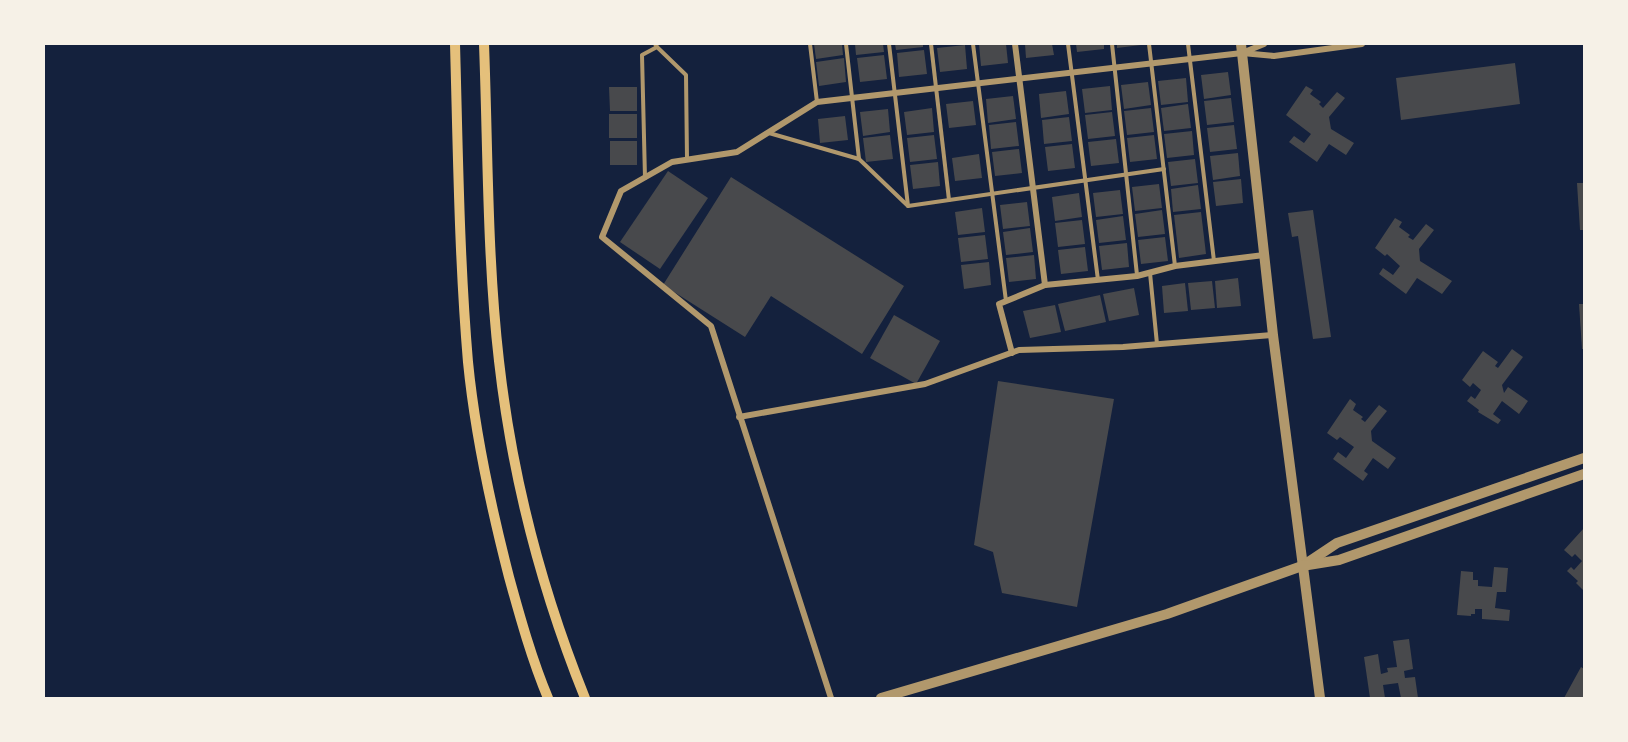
<svg xmlns="http://www.w3.org/2000/svg" width="1628" height="742" font-family="Arial,sans-serif">
<style>
.building{fill:#48494c}
.lines{fill:none;stroke-linecap:round;stroke-linejoin:round}
.service{stroke:#b1986c;stroke-width:4}
.minor{stroke:#b1986c;stroke-width:6}
.tertiary{stroke:#b1986c;stroke-width:10}
.secondary{stroke:#e5c07b;stroke-width:10}
</style>
<rect width="100%" height="100%" fill="#14213d"/>
<!-- building -->
<g class="building">
<polygon points="814,44 842,44 843,55 816,59"/>
<polygon points="855,44 883,44 884,52 856,55"/>
<polygon points="895,44 923,44 923,47 896,50"/>
<polygon points="979,44 1006,44 1008,63 981,66"/>
<polygon points="1025,44 1052,44 1054,55 1026,58"/>
<polygon points="1076,44 1104,44 1104,49 1077,52"/>
<polygon points="1117,44 1141,44 1141,45 1117,48"/>
<polygon points="965,45 967,69 940,72 937,48"/>
<polygon points="924,50 927,74 899,77 897,53"/>
<polygon points="884,55 887,79 860,82 857,58"/>
<polygon points="844,58 846,82 819,86 816,62"/>
<polygon points="1515,63 1520,104 1401,120 1396,78"/>
<polygon points="1228,72 1231,95 1204,99 1201,75"/>
<polygon points="1186,78 1188,102 1161,105 1158,81"/>
<polygon points="1148,82 1151,105 1124,109 1121,85"/>
<polygon points="1110,86 1112,110 1085,113 1082,89"/>
<polygon points="1306,86 1313,90 1310,94 1321,102 1319,104 1323,108 1337,92 1345,98 1329,117 1331,129 1354,143 1346,155 1329,144 1317,162 1289,142 1294,136 1304,143 1311,134 1286,115"/>
<polygon points="609,87 637,87 637,111 610,111"/>
<polygon points="1066,91 1069,114 1041,118 1039,94"/>
<polygon points="1013,96 1016,119 988,123 986,99"/>
<polygon points="1231,98 1234,122 1207,125 1204,101"/>
<polygon points="973,101 976,125 949,128 946,104"/>
<polygon points="1188,104 1191,128 1164,131 1161,108"/>
<polygon points="932,108 934,132 907,135 904,112"/>
<polygon points="1151,108 1154,132 1127,135 1124,111"/>
<polygon points="888,109 890,132 863,136 860,112"/>
<polygon points="1112,112 1115,136 1088,139 1085,115"/>
<rect x="609" y="114" width="28" height="24"/>
<polygon points="845,116 848,140 820,143 818,119"/>
<polygon points="1069,117 1072,141 1044,144 1042,120"/>
<polygon points="1016,122 1019,146 991,149 989,125"/>
<polygon points="1234,125 1237,149 1210,152 1207,128"/>
<polygon points="1192,131 1194,155 1167,158 1164,134"/>
<polygon points="890,135 893,159 866,162 863,138"/>
<polygon points="934,135 937,159 910,162 907,138"/>
<polygon points="1154,135 1157,159 1130,162 1127,138"/>
<polygon points="1116,139 1119,163 1091,166 1088,142"/>
<rect x="610" y="141" width="27" height="24"/>
<polygon points="1072,144 1075,168 1048,171 1045,147"/>
<polygon points="1019,149 1022,173 995,176 992,152"/>
<polygon points="1238,153 1240,176 1213,180 1210,156"/>
<polygon points="979,154 982,178 955,181 952,158"/>
<polygon points="1195,159 1198,183 1171,186 1168,162"/>
<polygon points="938,162 940,186 913,189 910,165"/>
<polygon points="668,171 708,198 660,269 620,242"/>
<polygon points="731,177 904,286 862,354 771,296 745,337 663,285"/>
<polygon points="1241,179 1243,203 1216,206 1213,182"/>
<polygon points="1577,183 1584,183 1584,230 1580,230"/>
<polygon points="1159,184 1162,208 1135,211 1132,187"/>
<polygon points="1198,185 1201,209 1173,212 1171,189"/>
<polygon points="1120,190 1123,214 1096,217 1093,193"/>
<polygon points="1079,193 1082,217 1055,221 1052,197"/>
<polygon points="1027,202 1030,226 1003,229 1000,205"/>
<polygon points="982,208 985,232 958,235 955,212"/>
<polygon points="1162,210 1165,234 1138,237 1135,214"/>
<polygon points="1313,210 1331,337 1313,339 1298,236 1292,237 1288,213"/>
<polygon points="1201,212 1206,254 1179,258 1174,215"/>
<polygon points="1123,216 1126,240 1099,243 1096,220"/>
<polygon points="1395,218 1402,222 1399,227 1410,235 1408,237 1413,240 1426,224 1434,230 1419,249 1420,261 1452,281 1442,294 1417,278 1406,294 1379,274 1383,268 1393,275 1400,266 1387,254 1385,256 1375,248"/>
<polygon points="1082,220 1085,244 1058,247 1055,223"/>
<polygon points="1030,228 1033,252 1006,255 1003,232"/>
<polygon points="985,235 988,259 961,262 958,238"/>
<polygon points="1165,237 1168,261 1141,264 1138,240"/>
<polygon points="1127,243 1129,267 1102,270 1099,246"/>
<polygon points="1085,247 1088,271 1061,274 1058,250"/>
<polygon points="1034,255 1036,279 1009,282 1006,258"/>
<polygon points="989,262 991,285 964,289 961,265"/>
<polygon points="1238,278 1241,306 1217,308 1215,281"/>
<polygon points="1212,281 1215,308 1191,310 1188,283"/>
<polygon points="1185,283 1188,311 1164,313 1162,286"/>
<polygon points="1134,288 1139,315 1109,321 1103,294"/>
<polygon points="1100,295 1106,322 1065,331 1058,304"/>
<polygon points="1579,304 1584,304 1584,349 1582,349"/>
<polygon points="1055,305 1061,332 1030,338 1023,311"/>
<polygon points="894,315 940,341 916,384 870,358"/>
<polygon points="1512,349 1523,357 1502,385 1504,393 1508,387 1528,401 1519,414 1502,401 1493,414 1501,420 1498,424 1478,412 1479,410 1467,401 1471,396 1475,399 1481,390 1473,383 1470,387 1462,380 1483,351 1498,362 1495,366 1498,368"/>
<polygon points="998,381 1114,399 1077,607 1002,593 993,552 974,545"/>
<polygon points="1350,399 1356,404 1353,410 1363,417 1361,419 1365,422 1379,405 1387,411 1371,431 1372,441 1396,458 1388,469 1373,458 1364,471 1368,474 1363,481 1333,459 1338,452 1346,458 1354,447 1340,437 1337,440 1327,433"/>
<polygon points="1584,528 1584,591 1576,583 1578,581 1567,571 1571,567 1574,570 1582,561 1575,554 1572,557 1564,550"/>
<polygon points="1494,567 1508,568 1506,592 1497,592 1495,608 1510,610 1509,621 1482,619 1482,609 1475,609 1475,614 1471,614 1471,616 1457,615 1461,571 1473,572 1473,580 1478,580 1478,586 1492,587"/>
<polygon points="1409,639 1413,669 1404,671 1405,678 1415,677 1418,698 1401,698 1398,683 1383,685 1385,698 1370,698 1364,657 1378,654 1381,674 1388,672 1387,668 1397,667 1393,641"/>
<polygon points="1581,667 1584,669 1583,679 1584,680 1584,698 1564,698"/>
</g>
<g class="lines">
<!-- service -->
<g class="service">
<polyline points="655,44 657,47 686,75 687,159"/>
<polyline points="810,44 817,102"/>
<polyline points="846,44 859,159"/>
<polyline points="889,44 908,206"/>
<polyline points="931,44 949,200"/>
<polyline points="973,44 1006,301"/>
<polyline points="1068,44 1098,280"/>
<polyline points="1112,44 1137,275"/>
<polyline points="1149,44 1175,266"/>
<polyline points="1188,44 1214,261"/>
<polyline points="769,133 859,159 907,205"/>
<polyline points="645,178 642,55 657,47"/>
<polyline points="908,206 1164,169"/>
<polyline points="1150,273 1157,344"/>
</g>
<!-- minor -->
<g class="minor">
<polyline points="1015,44 1045,285"/>
<polyline points="1242,53 1264,44"/>
<polyline points="1012,353 999,304 1045,285 1137,276 1175,266 1264,255"/>
<polyline points="739,417 925,384 1019,350 1123,347 1273,335"/>
<polyline points="831,698 711,326 602,237 621,191 672,162 737,152 817,102 1242,53 1274,56 1362,44"/>
</g>
<!-- tertiary -->
<g class="tertiary">
<polyline points="1241,44 1273,335 1320,698"/>
<polyline points="1307,563 1337,543 1584,458"/>
<polyline points="881,698 1167,614 1302,566 1339,560 1584,474"/>
</g>
<!-- secondary -->
<g class="secondary">
<path d="M455,44c3,106 4,212 13,318 7,72 23,145 41,215 11,40 23,83 39,121"/>
<path d="M484,44c4,104 3,213 15,317 13,115 43,230 86,337"/>
</g>
</g>
<!-- border -->
<rect width="1628" height="742" fill="none" stroke="#f6f1e7" stroke-width="90"/>
</svg>
